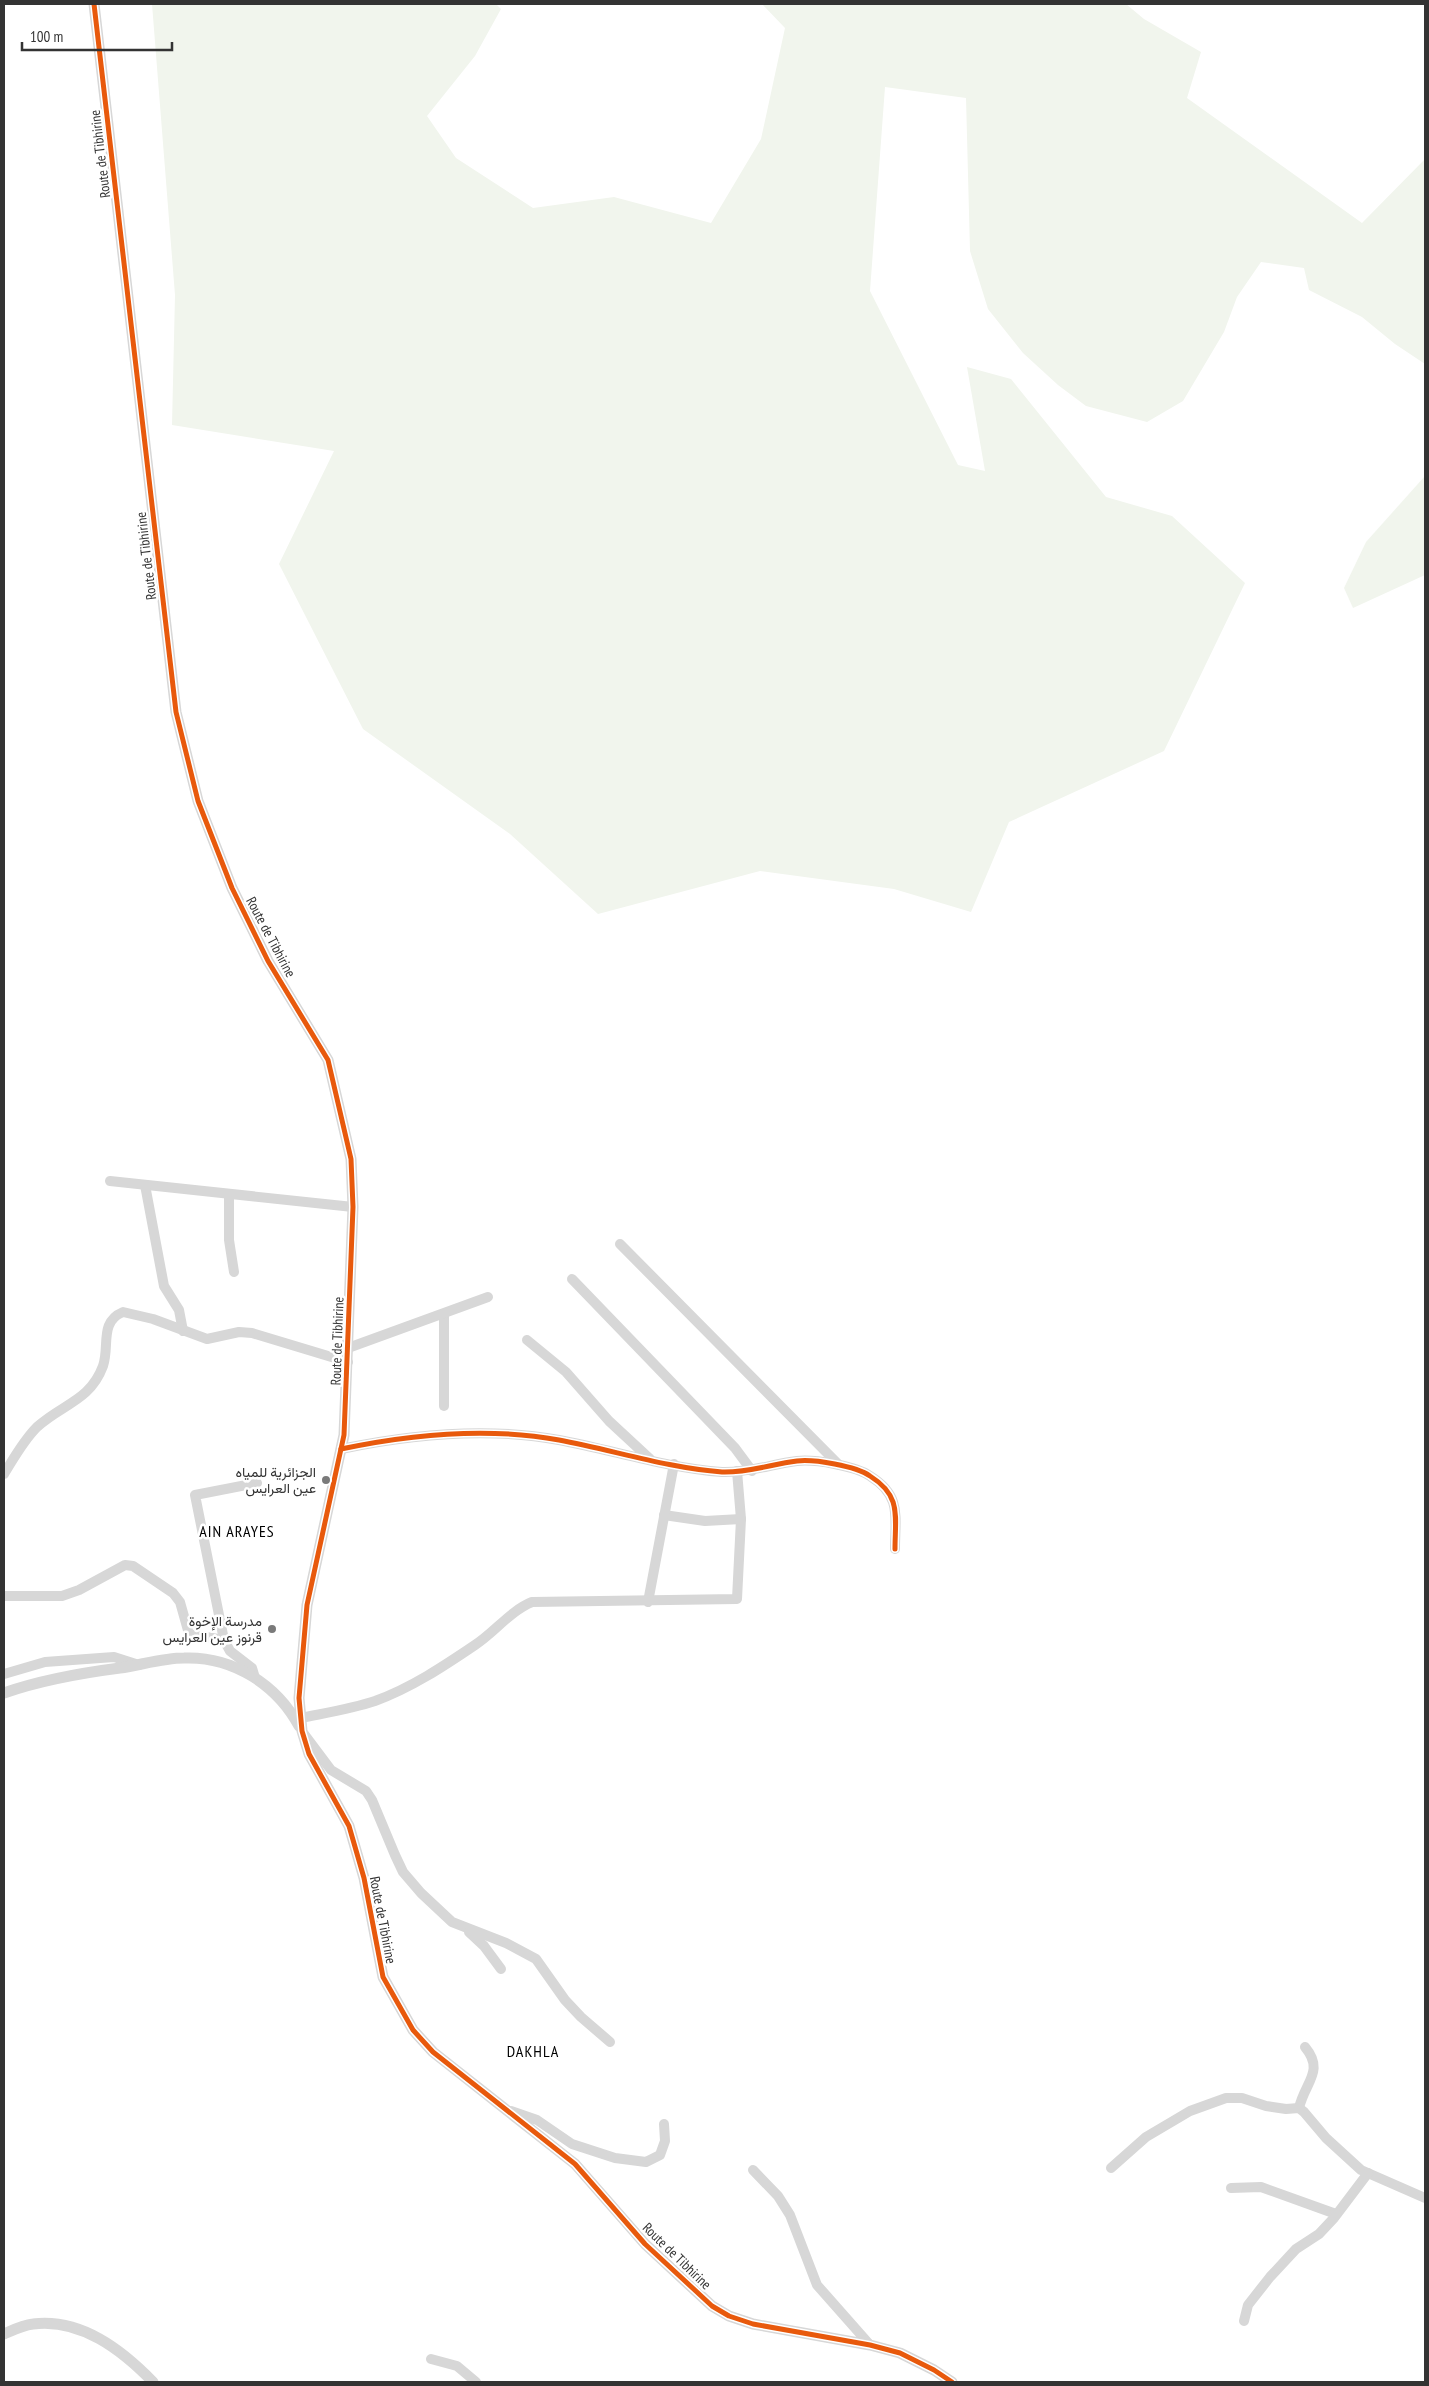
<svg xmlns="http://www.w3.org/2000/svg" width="1429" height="2386" font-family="'PT Sans Narrow',Vazirmatn,sans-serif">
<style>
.green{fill:#f1f5ed}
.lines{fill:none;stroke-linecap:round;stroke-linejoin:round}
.minor{stroke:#d7d7d7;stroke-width:10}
.tertiary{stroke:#d7d7d7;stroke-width:11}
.cycleway-casing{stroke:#fff;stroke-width:8}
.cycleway{stroke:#e8590c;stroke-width:5}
.poi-dot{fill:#7a7a7a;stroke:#fff;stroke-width:2}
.labels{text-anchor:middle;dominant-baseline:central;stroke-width:5;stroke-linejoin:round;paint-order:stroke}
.street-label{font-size:14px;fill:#333;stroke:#fff}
.poi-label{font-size:14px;fill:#333;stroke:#fff;text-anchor:end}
.quarter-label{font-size:16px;letter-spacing:1px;fill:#000;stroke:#fff}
</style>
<rect width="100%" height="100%" fill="#fff"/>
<!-- green -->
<g class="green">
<polygon points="152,4 496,4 501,9 475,56 427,116 456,158 533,208 614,197 711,223 761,139 785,28 762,4 1126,4 1144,19 1201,52 1187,98 1362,223 1425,159 1425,364 1395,344 1362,317 1309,290 1304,268 1261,262 1237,297 1224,332 1183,401 1147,422 1086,406 1058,385 1023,353 988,309 970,251 966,98 885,87 870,291 958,465 985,471 967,367 1011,379 1106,497 1172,516 1245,583 1164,751 1009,822 971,912 894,889 760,871 598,914 510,834 363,729 279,564 334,451 172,425 175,295"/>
<polygon points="1425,476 1425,575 1353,608 1344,588 1366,542"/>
</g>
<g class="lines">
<!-- minor -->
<g class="minor">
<polyline points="110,1181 353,1207"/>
<polyline points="145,1185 164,1286 179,1310 183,1331"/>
<polyline points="229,1195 229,1240 234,1272"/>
<polyline points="620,1244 839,1465"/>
<polyline points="572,1279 735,1448 752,1471"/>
<polyline points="444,1314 444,1406"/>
<polyline points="527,1340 566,1372 609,1421 650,1459"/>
<polyline points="348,1348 488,1297"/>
<path d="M341,1449c71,-15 147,-22 218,-9 54,10 108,28 163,32 26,1 50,-8 75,-11 17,-2 59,5 73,15 32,20 25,40 25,73"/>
<path d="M4,1474c10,-16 19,-33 33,-47 25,-23 53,-26 66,-61 7,-20 -4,-44 20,-54l30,7 54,20 32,-7 13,1 96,29"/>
<polyline points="664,1515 705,1521 741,1519"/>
<polyline points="4,1596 62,1596 79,1590 125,1565 133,1566 173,1593 180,1602 189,1634 224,1640"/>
<polyline points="648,1602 674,1464"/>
<polyline points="4,1674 45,1662 114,1657 139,1665"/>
<polyline points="255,1678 252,1668 230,1651 224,1640 195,1495 257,1483"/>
<path d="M301,1718c24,-5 50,-9 74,-17 36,-13 69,-35 100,-56 20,-13 35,-34 57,-43l205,-3 4,-80 -4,-48"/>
<polyline points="304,1734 331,1770 366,1791 372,1800 395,1855 403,1872 421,1893 452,1922 506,1943 536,1959 565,2000 581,2017 610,2042"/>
<polyline points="469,1932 484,1946 501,1969"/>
<path d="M1299,2108c6,-26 26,-37 6,-61"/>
<polyline points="511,2111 537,2120 572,2144 615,2158 646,2162 660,2155 665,2141 664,2124"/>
<polyline points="1111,2168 1146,2137 1190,2111 1226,2098 1242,2098 1266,2106 1286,2109 1299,2108 1304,2112 1326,2138 1361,2170 1425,2198"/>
<polyline points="753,2170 778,2196 790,2215 817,2285 870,2345"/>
<polyline points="1231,2188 1261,2187 1336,2214"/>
<polyline points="1244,2321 1248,2305 1270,2277 1296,2249 1319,2234 1334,2218 1368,2173"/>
<polyline points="431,2359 457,2366 476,2382"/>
</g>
<!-- tertiary -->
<g class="tertiary">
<polyline points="94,4 176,712 198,801 232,888 268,961 328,1060 351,1159 353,1207 344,1435 307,1605 299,1698 302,1731 309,1754 349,1826 364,1878 383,1977 413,2030 433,2052 575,2164 645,2244 712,2306 729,2316 753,2324 870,2345 900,2353 934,2370 952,2382"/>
<path d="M4,1693c37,-13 77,-20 116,-25 21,-3 43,-10 64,-10 49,-2 93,27 115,68"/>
<path d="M4,2334c9,-4 19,-9 29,-10 48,-6 89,26 120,58"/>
</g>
<defs>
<g id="cycleway">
<polyline points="94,4 176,712 198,801 232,888 268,961 328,1060 351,1159 353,1207 344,1435 307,1605 299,1698 302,1731 309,1754 349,1826 364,1878 383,1977 413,2030 433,2052 575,2164 645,2244 712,2306 729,2316 753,2324 870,2345 900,2353 934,2370 952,2382"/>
<path d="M341,1449c71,-15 147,-22 218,-9 54,10 108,28 163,32 26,1 50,-8 75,-11 17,-2 59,5 73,15 32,20 25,40 25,73"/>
</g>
</defs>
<!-- cycleway casing -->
<use href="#cycleway" class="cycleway-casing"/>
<!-- cycleway -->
<use href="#cycleway" class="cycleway"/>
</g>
<!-- markers -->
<g class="poi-dot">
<circle cx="326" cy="1480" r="5"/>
<circle cx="272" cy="1629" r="5"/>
</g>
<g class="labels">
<!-- street labels -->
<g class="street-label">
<text transform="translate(100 154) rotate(-97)">Route de Tibhirine</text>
<text transform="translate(146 556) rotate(-97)">Route de Tibhirine</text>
<text transform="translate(271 937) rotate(62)">Route de Tibhirine</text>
<text transform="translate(337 1341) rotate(-88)">Route de Tibhirine</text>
<text transform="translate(383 1920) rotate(79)">Route de Tibhirine</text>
<text transform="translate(677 2256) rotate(44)">Route de Tibhirine</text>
</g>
<!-- poi labels -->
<g class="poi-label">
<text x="316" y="1472">الجزائرية للمياه<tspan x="316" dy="16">عين العرايس</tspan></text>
<text x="262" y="1621">مدرسة الإخوة<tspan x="262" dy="16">قرنوز عين العرايس</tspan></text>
</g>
<!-- quarter labels -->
<g class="quarter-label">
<text x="237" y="1531">AIN ARAYES</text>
<text x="533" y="2051">DAKHLA</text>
</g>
</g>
<!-- border -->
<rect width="1429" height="2386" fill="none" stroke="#333333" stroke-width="10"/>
<!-- scale -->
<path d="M22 42v8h150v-8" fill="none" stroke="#333333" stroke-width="2.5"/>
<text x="30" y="42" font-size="15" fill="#333333" stroke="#ffffff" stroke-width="4" paint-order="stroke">100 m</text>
</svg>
